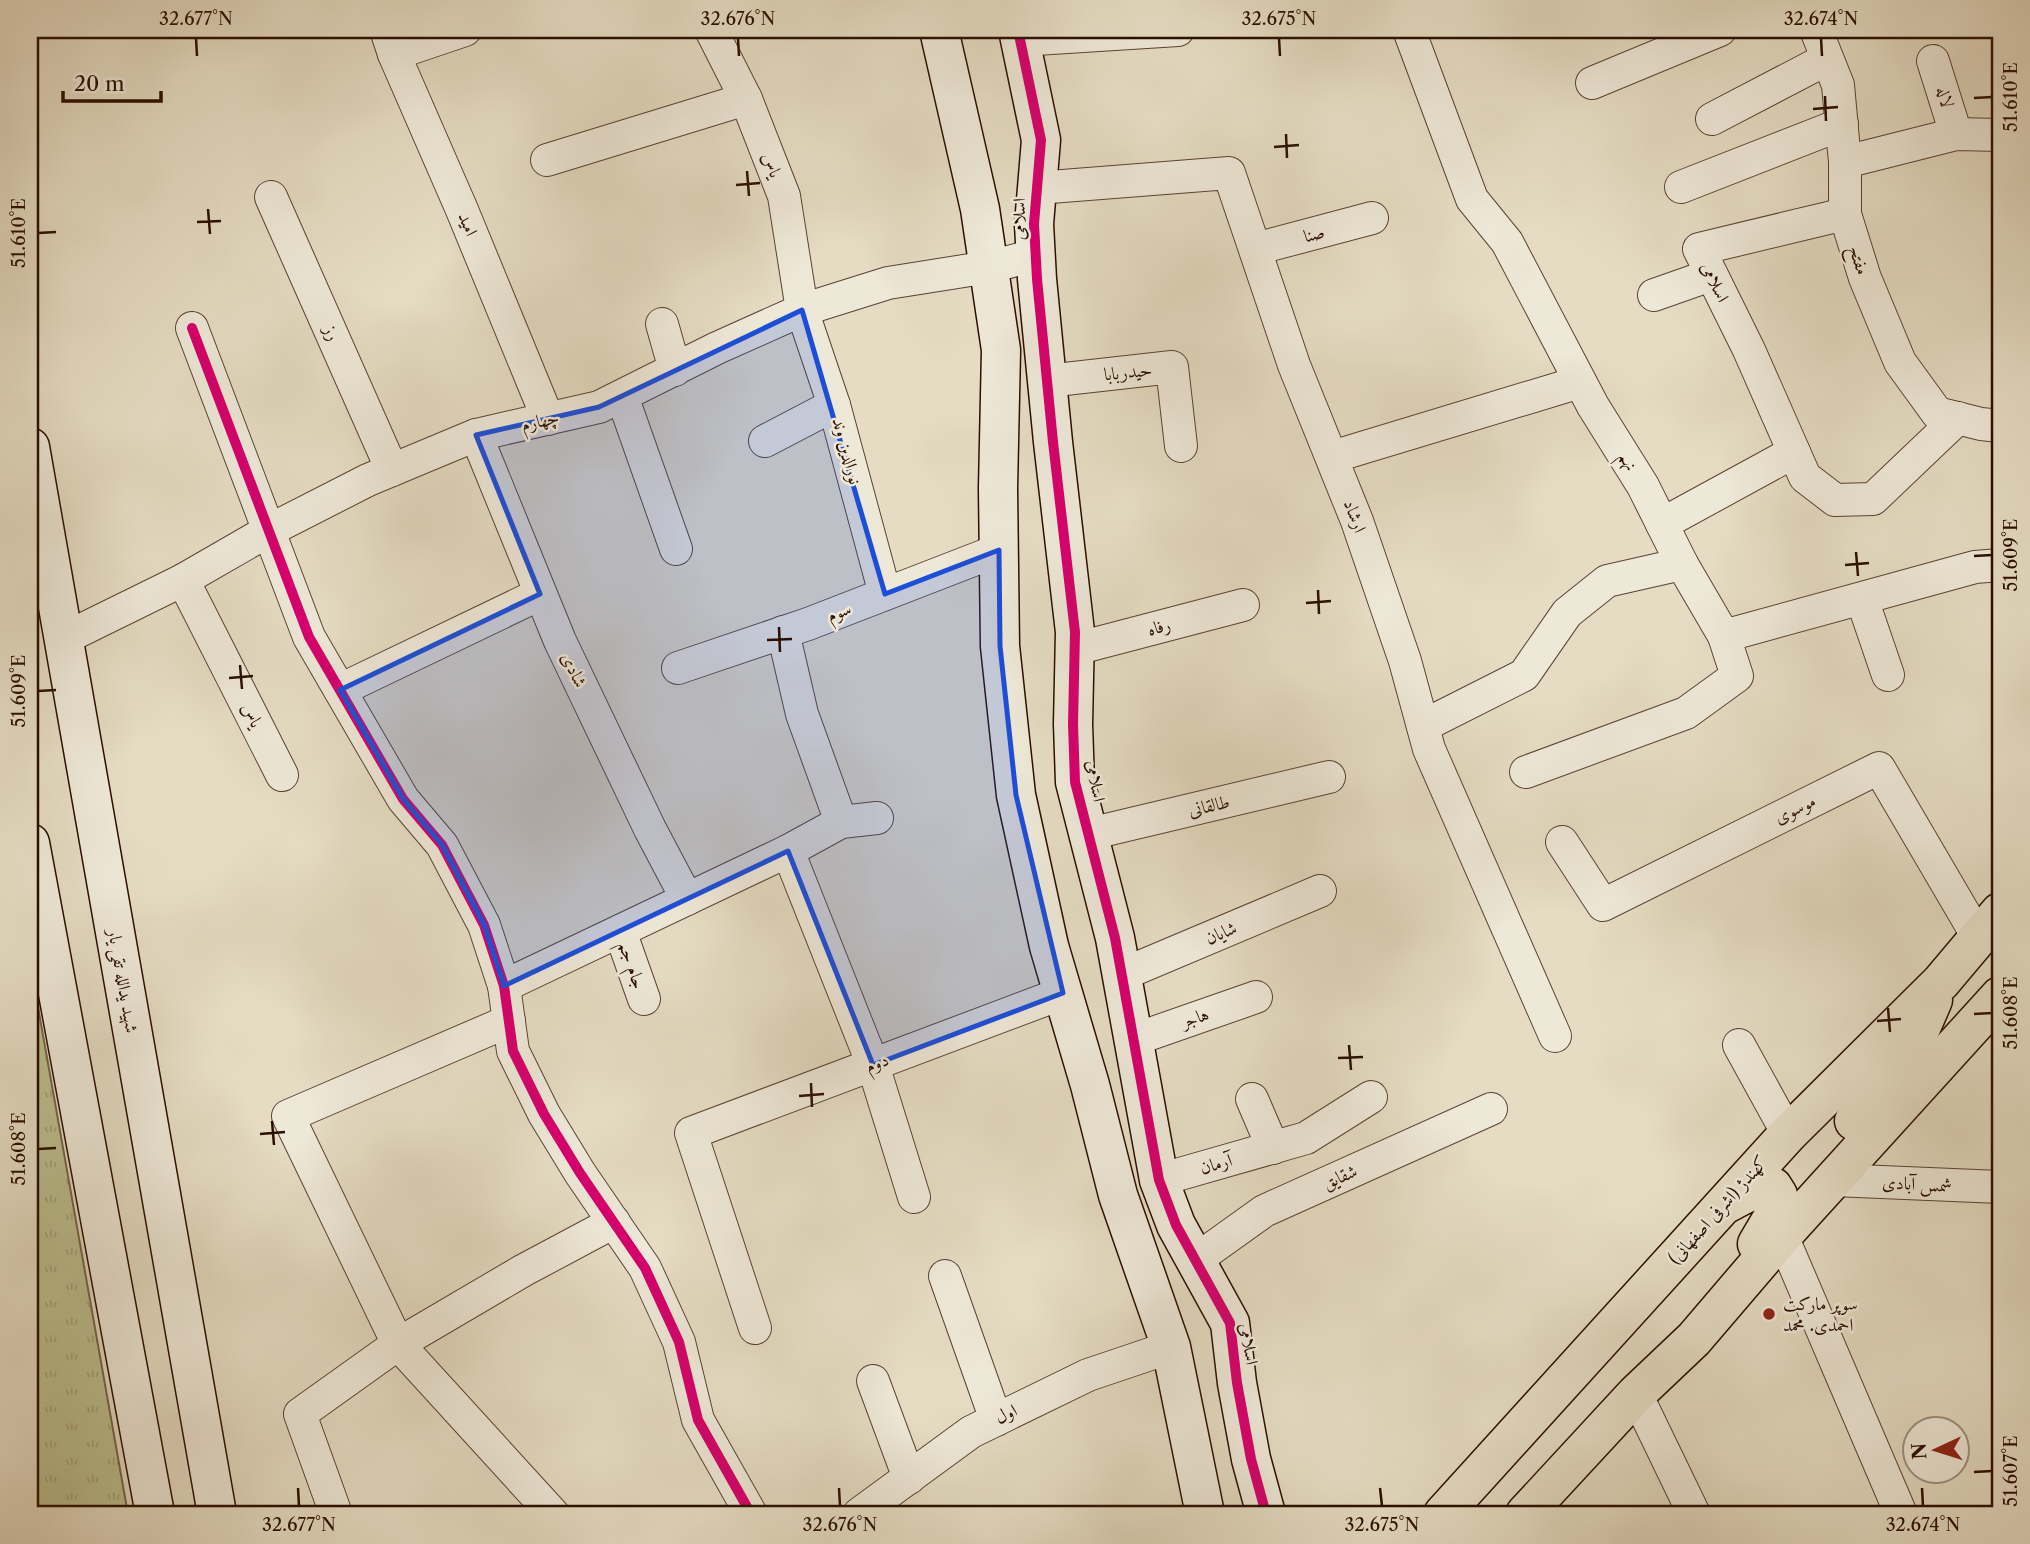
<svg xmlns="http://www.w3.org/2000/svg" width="2030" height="1544" font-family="'Libre Caslon Text',Amiri,serif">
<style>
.park{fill:url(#park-tufts);stroke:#746648;stroke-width:2}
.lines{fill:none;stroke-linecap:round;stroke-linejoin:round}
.street-casing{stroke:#5a4232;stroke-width:34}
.secondary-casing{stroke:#2b0e01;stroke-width:41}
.primary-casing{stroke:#2b0e01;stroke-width:41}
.street{stroke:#eee8d8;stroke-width:32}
.secondary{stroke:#eee8d8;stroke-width:38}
.primary{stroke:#e5dcc3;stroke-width:38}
.cycleway-casing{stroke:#eee8d8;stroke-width:15}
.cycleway{stroke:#d6006c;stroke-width:10}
.marked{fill:#1d4ed8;fill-opacity:0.2;stroke:#1d4ed8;stroke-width:5;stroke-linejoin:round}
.ticks{fill:none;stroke:#2b0e01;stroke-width:2.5}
.poi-dot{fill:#8f2418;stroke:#eee8d8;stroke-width:2.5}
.labels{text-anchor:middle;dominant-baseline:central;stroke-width:5;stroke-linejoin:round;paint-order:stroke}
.street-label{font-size:18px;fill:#2b0e01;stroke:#eee8d8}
.poi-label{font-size:18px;fill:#2b0e01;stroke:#eee8d8;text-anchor:start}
.neatline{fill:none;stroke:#2b0e01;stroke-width:2.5}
.ticks-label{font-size:18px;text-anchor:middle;fill:#2b0e01}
</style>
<defs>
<pattern id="park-tufts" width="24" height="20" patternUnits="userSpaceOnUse" patternTransform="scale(1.75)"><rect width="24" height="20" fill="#bcbe8f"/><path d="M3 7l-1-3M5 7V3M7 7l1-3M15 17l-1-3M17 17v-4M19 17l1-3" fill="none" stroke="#a2a27a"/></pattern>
</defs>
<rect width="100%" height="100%" fill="#e5dcc3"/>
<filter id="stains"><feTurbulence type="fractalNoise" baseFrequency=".00286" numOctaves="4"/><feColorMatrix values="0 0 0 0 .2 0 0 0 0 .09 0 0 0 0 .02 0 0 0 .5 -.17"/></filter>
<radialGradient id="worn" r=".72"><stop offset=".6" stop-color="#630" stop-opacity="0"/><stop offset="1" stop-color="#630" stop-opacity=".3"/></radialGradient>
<!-- park -->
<polygon class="park" points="30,962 128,1514 30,1514"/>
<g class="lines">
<defs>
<g id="street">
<polyline points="386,30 394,54 462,210 548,419"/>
<polyline points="711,30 746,99 784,196 802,310 834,405 885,594"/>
<polyline points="1409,30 1472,199 1507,242 1593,406 1643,486 1682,564 1724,636 1975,567 2000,565"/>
<polyline points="1816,30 1838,85 1845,162 1845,214 1865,278 1900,362 1937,413 1981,424 2000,426"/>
<polyline points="1020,40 1178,30"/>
<polyline points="394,54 465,30"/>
<polyline points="1933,61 1956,134"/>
<polyline points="1592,83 1720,30"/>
<polyline points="1712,119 1827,59"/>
<polyline points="547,160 746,99"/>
<polyline points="1845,162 1956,134 2000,135"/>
<polyline points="1681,187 1842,124"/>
<polyline points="1037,188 1229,173 1294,365 1357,521 1405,661 1429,749 1555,1036"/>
<polyline points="271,197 392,470"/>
<polyline points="1845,214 1699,249 1749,350 1805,477 1835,500 1873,499 1958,418"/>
<polyline points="1255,249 1372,218"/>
<polyline points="1654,295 1711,275"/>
<polyline points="662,324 675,370"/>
<polyline points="192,328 309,637 403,799 442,845 484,925 504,986 513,1051 544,1114 580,1173 645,1268 679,1342 698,1420 751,1514"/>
<polyline points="1047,381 1172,367 1181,446"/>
<polyline points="622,396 676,549"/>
<polyline points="476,435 560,641 650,829 687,899"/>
<polyline points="765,441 834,405"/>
<polyline points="1332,457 1580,382"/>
<polyline points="1662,524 1794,452"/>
<polyline points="183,580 282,775"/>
<polyline points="1862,599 1888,675"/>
<polyline points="783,632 802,714 841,822"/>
<polyline points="63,639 183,580 268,531 368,480 476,435 599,407 717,348 802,310 888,283 989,267 1036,255"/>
<polyline points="1075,649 1243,605"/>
<polyline points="678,668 808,624 999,550"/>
<polyline points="340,690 540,594"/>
<polyline points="1423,726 1524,675 1567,613 1607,581 1682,564"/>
<polyline points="1526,772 1686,713 1737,676 1724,636"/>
<polyline points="1089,834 1329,777"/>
<polyline points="1562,842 1603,905 1879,768 1978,937"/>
<polyline points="788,851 873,1065 914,1197"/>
<polyline points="620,931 644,999"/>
<polyline points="1121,975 1320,891"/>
<polyline points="504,986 788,851 841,822 877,818"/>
<polyline points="509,1021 288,1116 398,1344 553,1514"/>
<polyline points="1133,1040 1256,997"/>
<polyline points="1739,1045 1788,1134"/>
<polyline points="1252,1099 1273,1148"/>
<polyline points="1159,1180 1306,1138 1371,1097"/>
<polyline points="1834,1180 2000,1187"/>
<polyline points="1782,1236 1901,1514"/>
<polyline points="1197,1259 1264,1211 1491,1109"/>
<polyline points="945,1276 996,1420"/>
<polyline points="755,1328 691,1133 1063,993"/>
<polyline points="873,1381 909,1478"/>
<polyline points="1636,1394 1694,1514"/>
<polyline points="336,1514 300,1414 398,1344 524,1270 614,1222"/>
<polyline points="859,1514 971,1432 1088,1375 1171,1347"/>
</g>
<g id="secondary">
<polyline points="939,30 980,209 1001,350 998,488 1000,646 1016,795 1049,946 1090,1085 1118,1195 1171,1347 1205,1514"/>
<polyline points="1018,30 1041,140 1034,224 1037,279 1053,442 1075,632 1073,724 1075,782 1115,938 1159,1180 1176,1225 1230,1323 1237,1383 1251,1459 1266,1514"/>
<polyline points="30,447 217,1514"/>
<polyline points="30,843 155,1514"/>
</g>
<g id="primary">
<polyline points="1854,1121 1908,1058 1933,1000"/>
<path d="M1728,1203c14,-7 29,-18 45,-16l5,8 2,10 -23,39"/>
<polyline points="1443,1514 1788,1134 1941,982 2000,912"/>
<polyline points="1525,1514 1636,1394 1694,1339 1782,1236 2000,996"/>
</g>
</defs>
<!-- street casing -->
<use href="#street" class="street-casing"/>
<!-- secondary casing -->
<use href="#secondary" class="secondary-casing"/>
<!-- primary casing -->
<use href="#primary" class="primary-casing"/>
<!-- street -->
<use href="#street" class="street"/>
<!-- secondary -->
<use href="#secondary" class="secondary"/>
<!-- primary -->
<use href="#primary" class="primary"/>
<defs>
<g id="cycleway">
<polyline points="1018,30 1041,140 1034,224 1037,279 1053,442 1075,632 1073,724 1075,782 1115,938 1159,1180 1176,1225 1230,1323 1237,1383 1251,1459 1266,1514"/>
<polyline points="192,328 309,637 403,799 442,845 484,925 504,986 513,1051 544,1114 580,1173 645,1268 679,1342 698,1420 751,1514"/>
</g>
</defs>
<!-- cycleway casing -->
<use href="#cycleway" class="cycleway-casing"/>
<!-- cycleway -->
<use href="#cycleway" class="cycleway"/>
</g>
<!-- marked area -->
<path class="marked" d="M802,310l83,284 114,-44 1,96 16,149 47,198 -190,72 -85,-214 -284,135 -20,-61 -42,-80 -39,-46 -63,-109 200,-96 -64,-159 123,-28z"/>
<!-- ticks -->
<path class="ticks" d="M196,38l1,18M738,38l1,18M1279,38l1,18M1821,38l1,18M1825,96l1,25M1974,98l18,-1M1813,109l25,-2M1286,134l1,24M1274,147l25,-2M747,171l2,25M736,185l24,-2M208,209l2,25M197,222l24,-1M38,233l18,-1M1856,552l2,24M1974,556l18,-1M1845,565l24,-2M1318,590l1,24M1306,603l25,-2M779,627l1,25M767,640l25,-1M240,665l2,24M229,678l24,-2M38,691l18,-1M1888,1008l2,24M1974,1014l18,-1M1877,1021l24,-2M1349,1045l2,25M1338,1058l25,-1M811,1083l1,24M799,1096l25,-2M272,1121l2,24M260,1134l25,-2M38,1149l18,-1M1974,1472l18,-1M298,1488l1,18M839,1488l1,18M1380,1488l2,18M1922,1488l1,18"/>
<!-- markers -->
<circle class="poi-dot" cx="1769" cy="1314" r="7"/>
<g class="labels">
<!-- street labels -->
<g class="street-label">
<text transform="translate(1945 97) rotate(73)">لاله</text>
<text transform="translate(772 165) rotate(69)">یاس</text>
<text transform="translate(1019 219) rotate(-89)">اسلامی</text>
<text transform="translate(468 224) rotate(67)">امید</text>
<text transform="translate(1314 234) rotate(-15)">صنا</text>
<text transform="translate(1859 260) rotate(72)">مفتح</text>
<text transform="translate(1715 282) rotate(64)">اسلامی</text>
<text transform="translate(332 333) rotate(66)">رز</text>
<text transform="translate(1128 372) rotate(-6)">حیدربابا</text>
<text transform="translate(540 421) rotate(-13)">چهارم</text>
<text transform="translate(847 451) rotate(75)">نورالدین وند</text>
<text transform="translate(1628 461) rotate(58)">نهم</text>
<text transform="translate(1355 516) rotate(69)">ارشاد</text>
<text transform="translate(839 612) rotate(-21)">سوم</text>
<text transform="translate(1159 627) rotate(-15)">رفاه</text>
<text transform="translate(574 670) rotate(64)">شادی</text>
<text transform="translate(252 715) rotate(63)">یاس</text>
<text transform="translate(1096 781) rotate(81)">اسلامی</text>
<text transform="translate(1209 806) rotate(-13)">طالقانی</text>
<text transform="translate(1795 809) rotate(-26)">موسوی</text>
<text transform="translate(1221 933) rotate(-23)">شایان</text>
<text transform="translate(632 965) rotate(71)">جام جم</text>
<text transform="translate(123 981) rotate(80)">شهید یدالله تقی یار</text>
<text transform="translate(1195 1018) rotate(-19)">هاجر</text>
<text transform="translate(877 1063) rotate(-21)">دوم</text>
<text transform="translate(1216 1164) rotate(-16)">آرمان</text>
<text transform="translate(1340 1177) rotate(-24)">شقایق</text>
<text transform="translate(1917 1184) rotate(3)">شمس آبادی</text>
<text transform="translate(1718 1210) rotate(-48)">کهندژ (اشرفی اصفهانی)</text>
<text transform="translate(1249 1344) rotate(81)">اسلامی</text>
<text transform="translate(1006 1414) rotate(-26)">اول</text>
</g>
<!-- poi labels -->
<g class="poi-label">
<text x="1783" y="1304">سوپر مارکت<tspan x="1783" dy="21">احمدی. محمد</tspan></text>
</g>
</g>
<!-- margin -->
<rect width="2030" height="1544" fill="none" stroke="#e5dcc3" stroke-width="77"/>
<!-- north arrow -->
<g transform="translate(1936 1450) rotate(266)"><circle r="33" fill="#eee8d8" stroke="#a09182" stroke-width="2"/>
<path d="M0-5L12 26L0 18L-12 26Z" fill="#8f2418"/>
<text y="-10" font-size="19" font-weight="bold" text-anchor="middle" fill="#2b0e01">N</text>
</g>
<!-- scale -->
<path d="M63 91v10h98v-10" fill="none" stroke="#2b0e01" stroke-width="3.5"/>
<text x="74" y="91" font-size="21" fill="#2b0e01" stroke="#eee8d8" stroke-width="5" paint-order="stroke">20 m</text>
<rect x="38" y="38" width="1954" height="1468" class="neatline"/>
<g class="ticks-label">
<text x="196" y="25">32.677°N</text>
<text x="738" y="25">32.676°N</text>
<text x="1279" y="25">32.675°N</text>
<text x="1821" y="25">32.674°N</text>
<text transform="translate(2011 97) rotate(-90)" y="6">51.610°E</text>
<text transform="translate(19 233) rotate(-90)" y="6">51.610°E</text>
<text transform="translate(2011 555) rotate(-90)" y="6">51.609°E</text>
<text transform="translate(19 691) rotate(-90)" y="6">51.609°E</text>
<text transform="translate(2011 1013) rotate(-90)" y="6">51.608°E</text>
<text transform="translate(19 1149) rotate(-90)" y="6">51.608°E</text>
<text transform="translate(2011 1471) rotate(-90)" y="6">51.607°E</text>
<text x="299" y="1531">32.677°N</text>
<text x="840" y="1531">32.676°N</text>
<text x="1382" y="1531">32.675°N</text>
<text x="1923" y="1531">32.674°N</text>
</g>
<rect width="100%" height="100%" filter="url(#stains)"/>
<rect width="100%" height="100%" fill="url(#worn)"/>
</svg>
